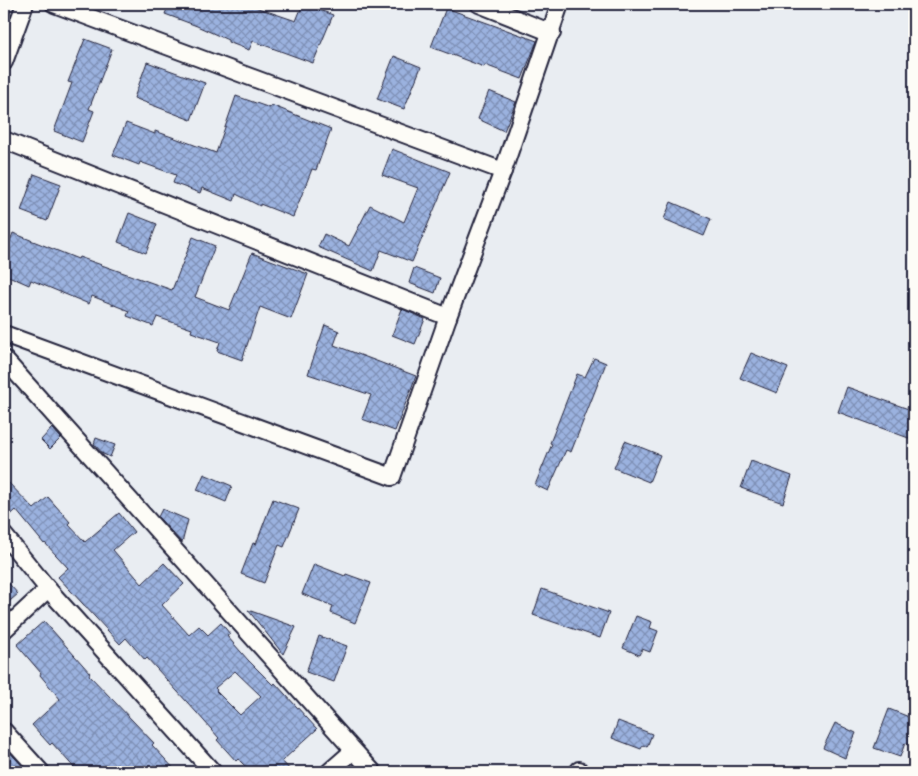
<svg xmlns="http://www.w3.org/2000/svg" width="918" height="776" font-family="'Patrick Hand',sans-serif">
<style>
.building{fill:url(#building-cross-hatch);stroke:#22223b;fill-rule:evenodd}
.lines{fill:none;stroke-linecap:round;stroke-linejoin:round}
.street-casing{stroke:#22223b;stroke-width:20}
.street{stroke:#fdfcf7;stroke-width:16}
</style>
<defs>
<pattern id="building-cross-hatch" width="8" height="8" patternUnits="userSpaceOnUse" patternTransform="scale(1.25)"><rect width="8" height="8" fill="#9bb2df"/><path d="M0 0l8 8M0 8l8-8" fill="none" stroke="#7e90b6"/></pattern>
</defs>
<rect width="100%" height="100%" fill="#e9edf2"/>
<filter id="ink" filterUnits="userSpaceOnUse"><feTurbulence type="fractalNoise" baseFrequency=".02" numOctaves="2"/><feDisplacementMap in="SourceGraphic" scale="10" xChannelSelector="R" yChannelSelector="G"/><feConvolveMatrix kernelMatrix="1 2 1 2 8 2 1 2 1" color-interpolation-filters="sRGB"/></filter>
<g filter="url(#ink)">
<!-- building -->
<g class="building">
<polygon points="169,4 246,4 296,21 303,4 333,15 313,63 253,41 249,50 228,42 228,40 197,26 165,14"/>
<polygon points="446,8 537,41 522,79 485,65 484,67 431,47"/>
<polygon points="85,39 112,49 89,109 94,111 82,142 54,131 72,83 68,82"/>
<polygon points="394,56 421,67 404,109 377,99"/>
<polygon points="147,62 205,83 191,120 134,98"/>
<polygon points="489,91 516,102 504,131 478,119"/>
<polygon points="236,96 270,108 271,105 331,129 316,170 312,169 293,217 260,204 260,206 236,194 234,201 202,188 200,193 173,183 176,175 140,162 139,165 113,155 126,123 155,134 155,131 189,143 216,153"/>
<polygon points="392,149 450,172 412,262 381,250 373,271 318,247 324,234 349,246 370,205 404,222 418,188 382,175"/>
<polygon points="34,174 61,184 47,221 21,211"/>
<polygon points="671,202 711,219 704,236 664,219"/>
<polygon points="129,213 157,224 146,253 118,242"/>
<polygon points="13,233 78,259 79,257 172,290 193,237 215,246 195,297 229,310 252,253 308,274 291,319 260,307 242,360 217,351 220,342 191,332 192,329 157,317 153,326 127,316 129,311 92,296 89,304 31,280 29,285 4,274 4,256"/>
<polygon points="414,268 440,278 435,293 409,283"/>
<polygon points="402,309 425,319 415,344 392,335"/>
<polygon points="325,325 339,331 334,345 416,376 395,431 362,419 371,395 308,374"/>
<polygon points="751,353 788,368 777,393 740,378"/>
<polygon points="594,358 606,363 571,452 566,450 548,491 535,485 552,444 550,443 577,374 585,377"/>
<polygon points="847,387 914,411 914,440 838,412"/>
<polygon points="52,428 61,438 50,449 41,440"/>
<polygon points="96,438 115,445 110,457 103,454 94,444"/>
<polygon points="625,441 660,455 649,482 614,468"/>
<polygon points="751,461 792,476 783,503 741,488"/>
<polygon points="204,474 232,486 226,502 197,490"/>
<path d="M4,478l30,31 14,-12 22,25 -2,2 17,18 34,-29 15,19 -21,18 29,34 22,-21 20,21 -22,21 27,30 10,-9 9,9 13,-12 9,11 -3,2 21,24 25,25 2,-2 42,46 -35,32 10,11h-41l-13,-13 -2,2 -19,-21 2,-2 -22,-25 -50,-55 -2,2 -19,-22 -6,6 -62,-67 10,-9 -23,-25 -1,1 -28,-34 -12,11zM235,671l26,25 -21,19 -24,-24 1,-1 -2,-2z"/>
<polygon points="273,499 299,509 284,547 279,545 264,583 241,574 253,543 256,544"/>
<polygon points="162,509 188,520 182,543 158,517"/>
<polygon points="314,564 345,576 346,574 371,583 355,623 331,613 333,606 302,594"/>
<polygon points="4,578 18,594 4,606"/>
<polygon points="542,589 609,613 600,638 533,615"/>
<polygon points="248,610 296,627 283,654"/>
<polygon points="636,616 652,622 650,628 658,631 650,652 642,649 639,655 623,648"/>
<polygon points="44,621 90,673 89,675 154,743 152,745 177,772 78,772 52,743 50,745 32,725 60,699 40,675 41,673 17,645"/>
<polygon points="319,636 347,646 334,682 306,672"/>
<polygon points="889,709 914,719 914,746 905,743 900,757 874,748"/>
<polygon points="618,721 652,734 647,747 643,745 641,749 612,738"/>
<polygon points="835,723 856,733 845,758 823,748"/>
<polygon points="4,746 28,772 4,772"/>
</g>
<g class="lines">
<defs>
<g id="street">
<polyline points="54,4 503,171"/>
<polyline points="479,4 552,33"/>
<polyline points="4,62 25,4"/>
<polyline points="4,140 448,317"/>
<polyline points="4,334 392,477 448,317 503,171 560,4"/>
<polyline points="4,359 373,772"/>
<polyline points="4,535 48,589 213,772"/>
<polyline points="4,630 48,589"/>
<polyline points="4,731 41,772"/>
<polyline points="329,772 353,751"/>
<polyline points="578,772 579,770"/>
</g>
</defs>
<!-- street casing -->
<use href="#street" class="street-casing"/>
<!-- street -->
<use href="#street" class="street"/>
</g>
</g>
<!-- margin -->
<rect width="918" height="776" fill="none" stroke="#fdfcf7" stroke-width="20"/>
<rect x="10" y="10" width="898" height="756" fill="none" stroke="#22223b" stroke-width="2" filter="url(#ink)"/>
</svg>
